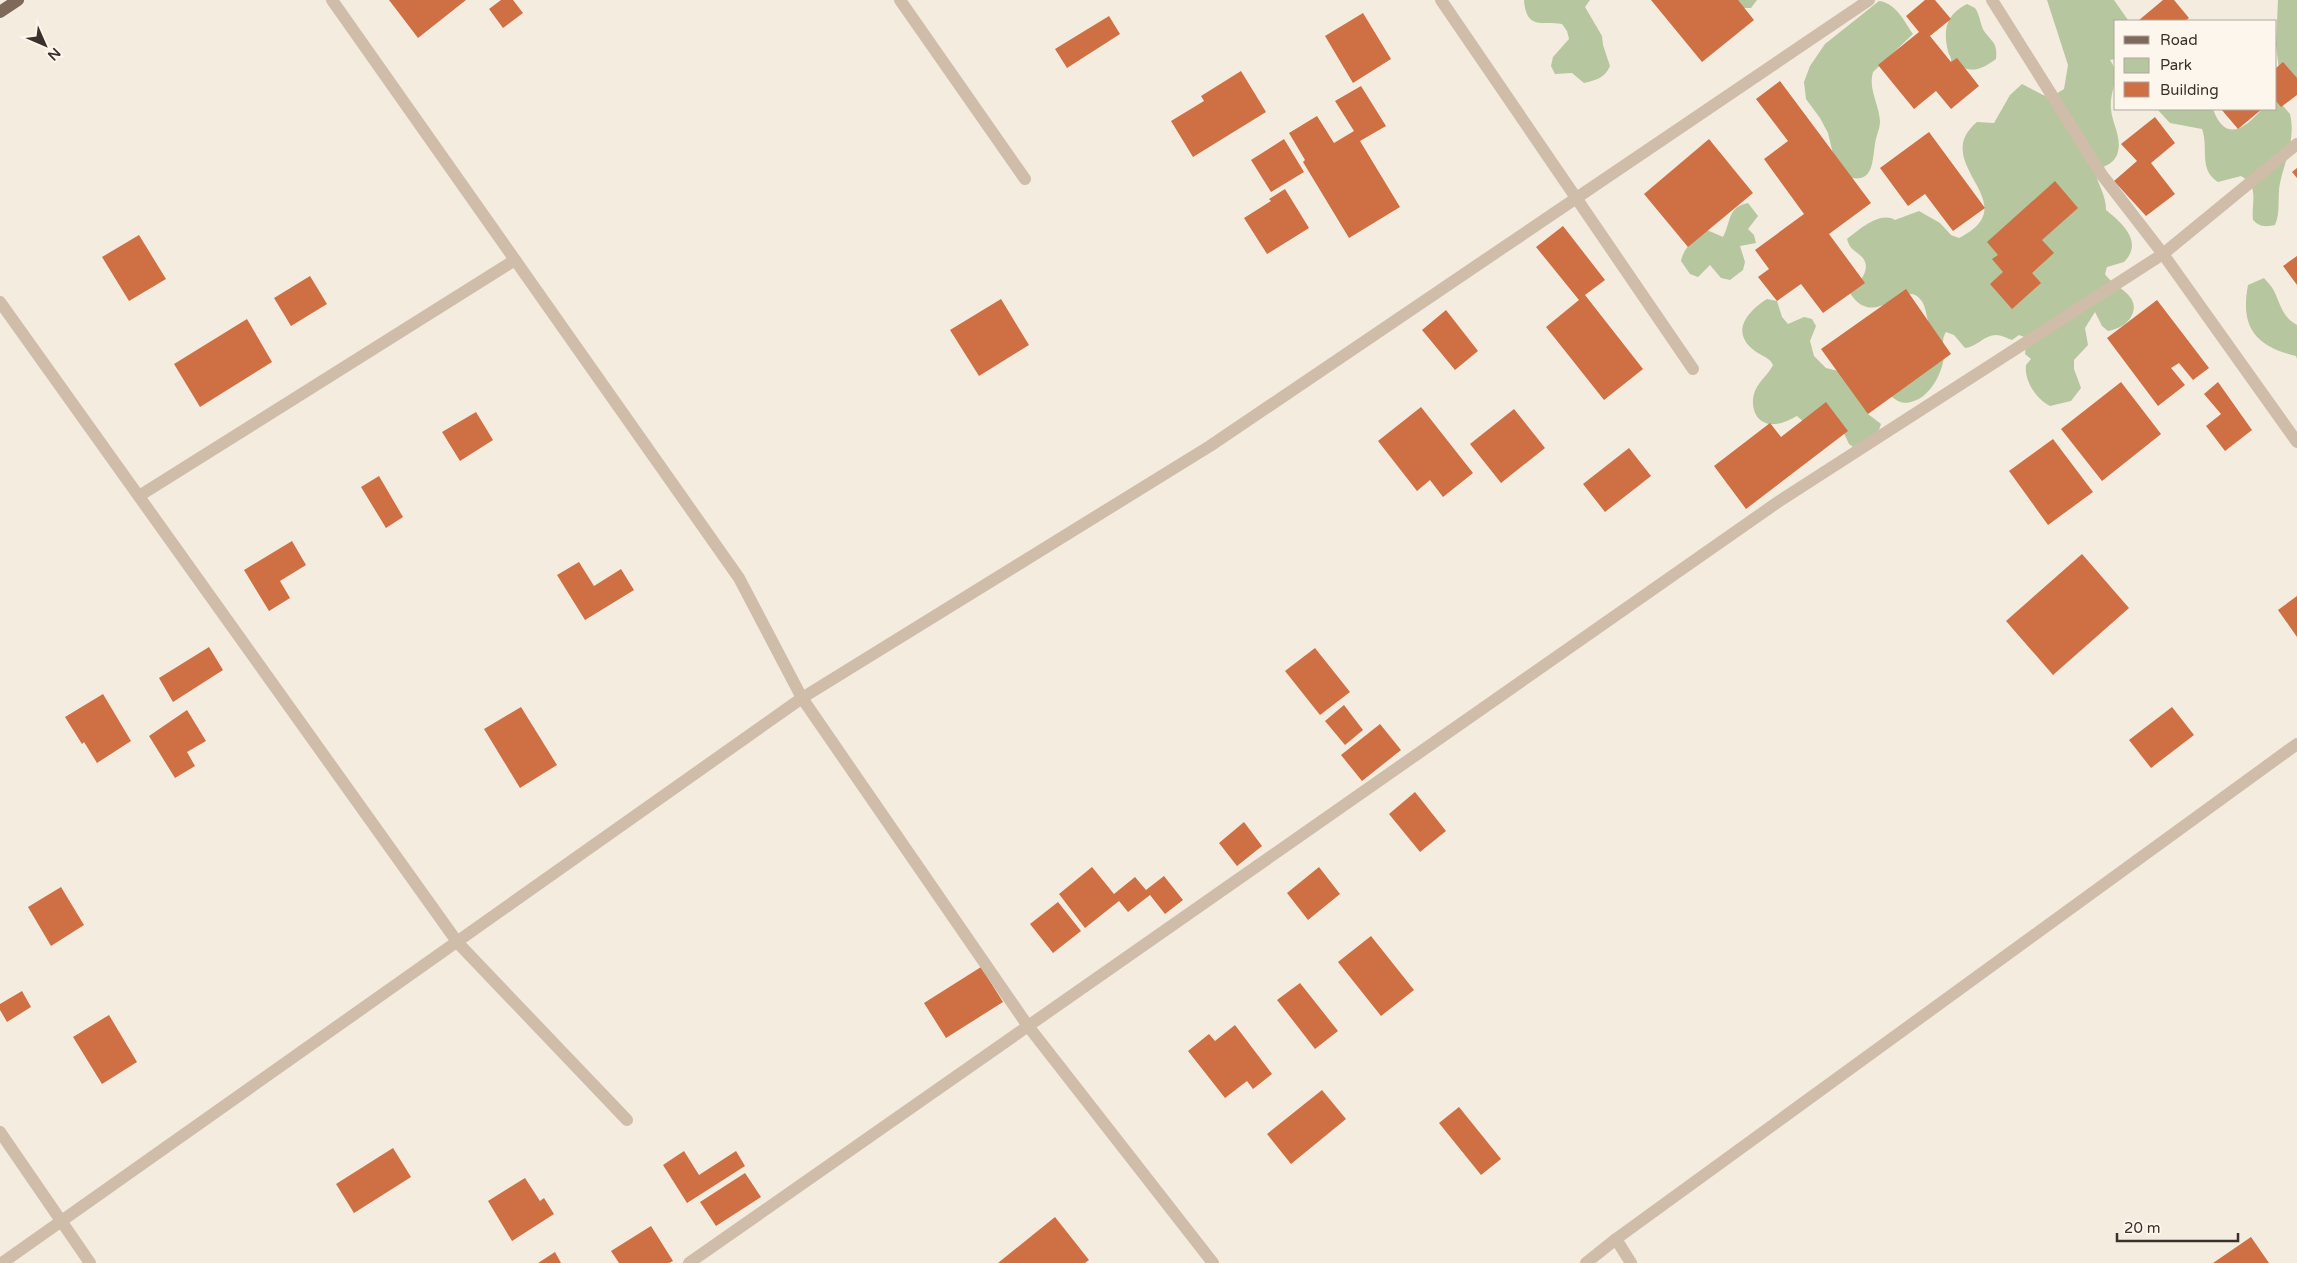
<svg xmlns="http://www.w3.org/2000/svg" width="2297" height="1263" font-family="'Varela Round',sans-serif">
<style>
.green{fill:#b6c69e}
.building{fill:#cf6f44}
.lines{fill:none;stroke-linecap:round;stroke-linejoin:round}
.minor{stroke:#cfbdaa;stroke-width:12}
.major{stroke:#7f695a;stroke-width:12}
</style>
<rect width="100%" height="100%" fill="#f5ece0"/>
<!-- green -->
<g class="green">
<path d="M1524,0h66l-5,7 17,29 1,9 7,21c-5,12 -14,14 -26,17l-12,-10 -17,1 -4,-8 2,-9 16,-18 -2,-8 -5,-7c-20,-3 -36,6 -38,-24z"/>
<polygon points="1730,0 1757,0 1751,8 1742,8"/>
<path d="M2047,0h67l14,20 -12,1v38l-6,1c12,17 -1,30 1,49 1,15 12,29 6,46 -4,9 -13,12 -22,15 2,14 11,24 11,40 16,13 38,32 18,52l-17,5 -2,7c9,14 38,21 26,43 -5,8 -13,12 -23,14l-6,-5 -7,-14 -10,16 3,17 -14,15v9l7,19 -10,13 -21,5c-14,-7 -26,-26 -24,-41l5,-6 -6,-5 2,-16 -8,-3 -7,5c-5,-2 -11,-5 -16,-5 -12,0 -19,12 -31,13l-11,-13 -8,-3c-5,8 -2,12 -2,22 0,16 -13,42 -30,47 -10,4 -17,1 -24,-6l39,-71c-3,-8 -3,-19 -9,-25 -16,-21 -45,33 -70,-6 8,-9 23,-24 12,-36 -7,-7 -12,-7 -15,-18 13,-10 33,-28 48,-19l24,-9 21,12 11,12 8,3c70,-35 -32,-74 18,-116l17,1 16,-28 12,-11 21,11 8,2 13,-8 4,-24z"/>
<polygon points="2278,0 2297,0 2297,84 2279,70 2276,45"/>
<path d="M1879,1c17,2 25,20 34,33l-40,38c-5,17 6,32 7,49 0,8 -4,15 -5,23 -3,20 -2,40 -28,33l-13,-19 -6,-25 -8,-15 -14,-19 -2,-17 6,-16 15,-22z"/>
<path d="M1967,4l8,4c5,7 5,16 9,23 8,11 14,12 12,28 -18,13 -26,14 -45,3 1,-5 -2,-6 -3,-11 -5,-22 -2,-36 19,-47z"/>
<path d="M2276,101h3l11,13c6,25 -5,46 -10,69 -3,15 1,28 -5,42 -10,2 -15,2 -22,-5 -2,-19 7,-33 -12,-44l-23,6c-20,-13 -9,-34 -16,-53l-32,-6 -13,-14h56c12,34 32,20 49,0h14z"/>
<path d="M1748,203l10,13 -10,13 6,6 2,8 -16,3 5,16 -2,8 -13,10 -9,-2 -11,-13 -12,12 -8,-3 -9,-13c3,-15 15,-22 26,-31l16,7c8,-14 4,-30 25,-34z"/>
<path d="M2264,278c3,4 8,8 10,13 7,14 8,26 23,34v34l-1,-3c-41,-10 -56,-29 -48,-71z"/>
<path d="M1767,299l10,2 5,16 6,7 16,-7 8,2 4,7 -6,15 4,15 12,12 25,6 17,40 13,10 -3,9 -22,16 -7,-5 -7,-15 -38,-7 -7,-6c-6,3 -15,8 -22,8 -19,2 -26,-18 -20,-33 4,-10 13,-16 18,-26 -4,-8 -10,-8 -18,-14 -26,-19 -7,-40 12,-52z"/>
</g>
<!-- building -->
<g class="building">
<polygon points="389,0 466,0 418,38"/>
<polygon points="501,0 513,0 523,13 503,28 489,9"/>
<polygon points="1651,0 1738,0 1754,20 1702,62"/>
<polygon points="1925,0 1935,0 1951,19 1930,36 1951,62 1957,58 1979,86 1951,109 1936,91 1914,109 1878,65 1919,32 1906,16"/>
<polygon points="2163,0 2174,0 2189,18 2185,21 2138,21"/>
<polygon points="1363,13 1391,59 1353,83 1325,36"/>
<polygon points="1109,16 1120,34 1067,68 1055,49"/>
<polygon points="2283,62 2297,78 2297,95 2281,107 2276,101 2276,68"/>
<polygon points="1241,71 1266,112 1193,157 1171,121 1204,101 1201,96"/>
<polygon points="1780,81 1871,203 1829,234 1865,283 1823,313 1801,284 1777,301 1758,277 1769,269 1755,250 1804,214 1764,159 1788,141 1756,99"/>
<polygon points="1361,86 1386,126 1360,141 1400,207 1349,238 1303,162 1305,160 1289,133 1317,116 1334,143 1354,131 1335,101"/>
<polygon points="2221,109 2262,109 2238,129"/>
<polygon points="2155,117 2175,143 2151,163 2175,194 2146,216 2114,181 2137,161 2121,144"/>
<polygon points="1929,132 1985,208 1953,231 1925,194 1908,206 1880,168"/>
<polygon points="1284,139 1304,172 1271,192 1251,160"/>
<polygon points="1709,139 1753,193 1688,247 1644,194"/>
<polygon points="2297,168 2297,178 2292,172"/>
<polygon points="2055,181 2078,208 2042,240 2054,253 2032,273 2041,283 2012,309 1990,284 2003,272 1992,259 1998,255 1987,242"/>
<polygon points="1285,189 1309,228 1267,254 1244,218 1271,201 1269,199"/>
<polygon points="1563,226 1605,280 1585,295 1643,369 1604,400 1546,327 1579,300 1536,247"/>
<polygon points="139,235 166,279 129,301 102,257"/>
<polygon points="2297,256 2297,285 2283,266"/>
<polygon points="310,276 327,304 291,326 274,298"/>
<polygon points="1906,289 1951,354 1868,414 1821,349"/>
<polygon points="1001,299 1029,345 979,376 950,330"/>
<polygon points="2157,300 2209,368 2193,380 2179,363 2171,368 2185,385 2158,406 2107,338"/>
<polygon points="1446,310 1478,351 1455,370 1422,330"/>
<polygon points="247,319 272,362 200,407 174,364"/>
<polygon points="2121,382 2161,434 2102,481 2061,429"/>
<polygon points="2218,382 2252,430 2225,451 2206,426 2221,414 2204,394"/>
<polygon points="1826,402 1848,431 1746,509 1714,466 1770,423 1781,437"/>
<polygon points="1421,407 1473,473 1443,497 1430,480 1417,491 1378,441"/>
<polygon points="1514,409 1545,448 1501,483 1470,444"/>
<polygon points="476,412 493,440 460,461 442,432"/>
<polygon points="2053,439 2093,492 2048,525 2009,471"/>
<polygon points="1629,448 1651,476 1605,512 1583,484"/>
<polygon points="379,476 403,517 386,528 361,487"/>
<polygon points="292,541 306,565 280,581 290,598 269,611 244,570"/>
<polygon points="2082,554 2129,608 2053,675 2006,621"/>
<polygon points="579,562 594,586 621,569 634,590 585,620 557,575"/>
<polygon points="2297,596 2297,637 2278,610"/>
<polygon points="209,647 223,670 173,702 159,678"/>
<polygon points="1315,648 1350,692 1320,715 1285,671"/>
<polygon points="103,694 131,741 97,763 84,742 82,744 65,717"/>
<polygon points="1344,705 1363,730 1345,745 1325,721"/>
<polygon points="521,707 557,765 520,788 484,729"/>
<polygon points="2172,707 2194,735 2151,768 2129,740"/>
<polygon points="187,710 206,741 187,752 195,766 175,778 149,736"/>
<polygon points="1380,724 1401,750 1362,781 1341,755"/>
<polygon points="1415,792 1446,831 1420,852 1389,814"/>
<polygon points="1244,822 1262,846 1237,866 1219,843"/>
<polygon points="1092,867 1114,894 1135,877 1146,890 1164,876 1183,900 1165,914 1150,895 1128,912 1119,901 1085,928 1059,894"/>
<polygon points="1319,867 1340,894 1308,920 1287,893"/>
<polygon points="61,887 84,925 51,946 28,907"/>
<polygon points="1058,902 1081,931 1053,953 1030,924"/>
<polygon points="1371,936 1414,990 1381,1016 1338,962"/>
<polygon points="981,967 1003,1002 946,1038 924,1003"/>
<polygon points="1300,983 1338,1031 1315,1049 1277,1000"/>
<polygon points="22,991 31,1007 7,1022 0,1010 0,1004"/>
<polygon points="109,1015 137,1062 102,1084 73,1037"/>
<polygon points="1235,1025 1272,1074 1253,1089 1247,1081 1225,1098 1188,1051 1209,1034 1215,1041"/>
<polygon points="1322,1090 1346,1119 1291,1164 1267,1134"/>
<polygon points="1459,1107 1501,1159 1481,1175 1439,1123"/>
<polygon points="393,1148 411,1177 354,1213 336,1184"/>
<polygon points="684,1151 699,1175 736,1151 745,1166 687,1203 663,1165"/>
<polygon points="745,1173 761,1197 716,1226 700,1202"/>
<polygon points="525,1178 540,1201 544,1198 554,1214 512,1241 488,1201"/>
<polygon points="1055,1217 1089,1260 1085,1263 998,1263"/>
<polygon points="651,1226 673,1261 669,1263 619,1263 611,1251"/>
<polygon points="2251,1237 2269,1263 2213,1263"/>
<polygon points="555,1252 561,1263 538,1263"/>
</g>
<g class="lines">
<!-- minor -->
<g class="minor">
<polyline points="332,0 739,578 802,698 1028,1026 1213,1263"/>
<polyline points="900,0 1025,179"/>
<polyline points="1441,0 1693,369"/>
<polyline points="1992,0 2102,175 2163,254 2297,442"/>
<polyline points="0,302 458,943 627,1120"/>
<polyline points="139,496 515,260"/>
<polyline points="0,1132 90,1263"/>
<polyline points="1616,1239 1631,1263"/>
<polyline points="2,1263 802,698 1210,446 1869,0"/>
<polyline points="689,1263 1778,502 2163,254 2297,144"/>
<polyline points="1586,1263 1616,1239 2297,744"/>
</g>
<!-- major -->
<polyline class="major" points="0,12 18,0"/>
</g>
<!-- legend -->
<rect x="2114" y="20" width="162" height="90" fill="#fcf6ed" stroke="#afa79f"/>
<rect x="2124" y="36" width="25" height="8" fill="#7f695a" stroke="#afa79f"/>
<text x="2160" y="45" font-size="15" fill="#3c312a">Road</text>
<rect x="2124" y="58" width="25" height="15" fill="#b6c69e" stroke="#afa79f"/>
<text x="2160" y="70" font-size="15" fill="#3c312a">Park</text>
<rect x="2124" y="82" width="25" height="15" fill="#cf6f44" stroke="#afa79f"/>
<text x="2160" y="95" font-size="15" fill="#3c312a">Building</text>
<!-- north arrow -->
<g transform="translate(45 45) rotate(135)" stroke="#fcf6ed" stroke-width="4" paint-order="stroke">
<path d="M0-4L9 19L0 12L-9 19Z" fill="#3c312a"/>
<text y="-8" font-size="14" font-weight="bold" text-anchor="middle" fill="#3c312a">N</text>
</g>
<!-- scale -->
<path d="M2117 1233v8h121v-8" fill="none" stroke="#3c312a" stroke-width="2.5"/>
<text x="2124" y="1233" font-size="15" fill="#3c312a" stroke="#fcf6ed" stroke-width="4" paint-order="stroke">20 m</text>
</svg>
